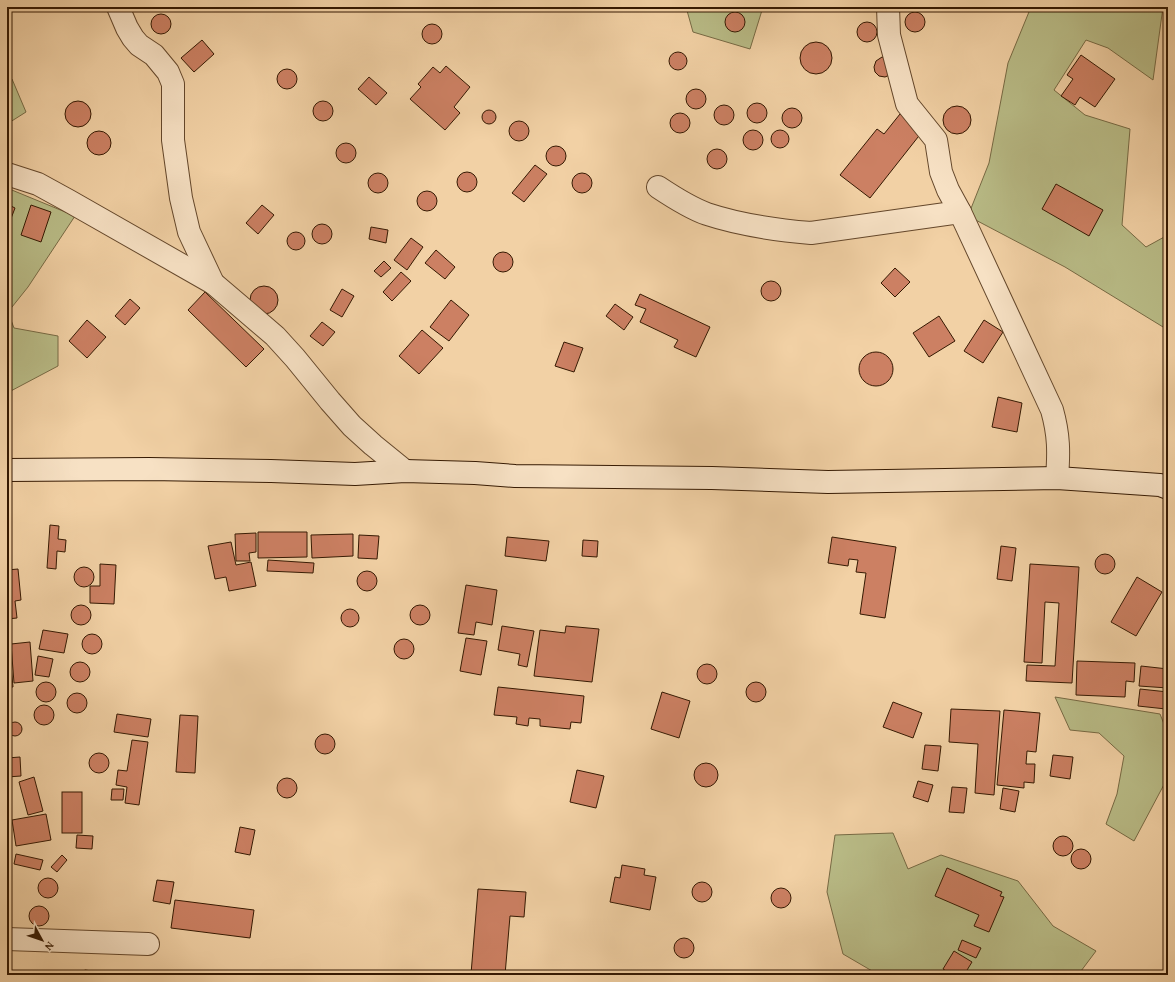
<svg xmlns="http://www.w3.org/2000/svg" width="1175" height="982" font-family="'Gentium Book Plus',serif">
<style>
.green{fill:#b9bc87;stroke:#776a44}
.building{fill:#cc8063;stroke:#351902}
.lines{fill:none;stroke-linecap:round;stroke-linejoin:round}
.street-casing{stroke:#64472b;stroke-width:24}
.secondary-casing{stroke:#351902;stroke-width:24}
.street{stroke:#f7e1c4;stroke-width:22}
.secondary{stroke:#f7e1c4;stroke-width:22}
</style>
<rect width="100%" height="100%" fill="#f2d1a5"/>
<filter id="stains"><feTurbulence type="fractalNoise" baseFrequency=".005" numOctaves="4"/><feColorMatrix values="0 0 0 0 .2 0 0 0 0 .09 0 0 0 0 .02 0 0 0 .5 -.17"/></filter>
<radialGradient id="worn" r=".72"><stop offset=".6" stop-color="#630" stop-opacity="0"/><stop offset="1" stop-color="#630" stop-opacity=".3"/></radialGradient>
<!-- green -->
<g class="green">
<polygon points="686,7 763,7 750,49 693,32"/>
<polygon points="1031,7 1163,7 1153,80 1108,48 1086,40 1054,90 1085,115 1130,129 1122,225 1146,247 1166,236 1168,237 1168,330 1065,267 968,216 989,163 1008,63"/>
<polygon points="7,76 12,79 26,112 7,124"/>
<polygon points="7,188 75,216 28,287 8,312 14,328 58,336 58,366 7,393"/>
<polygon points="1055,697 1160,714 1168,734 1168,777 1134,841 1106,824 1117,794 1124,756 1099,733 1070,730"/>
<polygon points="893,833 908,869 941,855 1018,881 1053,926 1096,951 1078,975 879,975 843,954 827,892 835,835"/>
</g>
<!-- building -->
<g class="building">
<polygon points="921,7 936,7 929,11 923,9"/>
<circle cx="735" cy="22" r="10"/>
<circle cx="915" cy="22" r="10"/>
<circle cx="161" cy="24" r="10"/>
<circle cx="867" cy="32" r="10"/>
<circle cx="432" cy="34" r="10"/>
<polygon points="202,40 214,54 194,72 181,58"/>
<circle cx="816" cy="58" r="16"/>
<circle cx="678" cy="61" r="9"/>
<polygon points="1081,55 1115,79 1095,107 1080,97 1075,105 1061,96 1073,79 1067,75"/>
<polygon points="882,57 889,59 892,74 885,77 879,76 875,72 874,67 876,61"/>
<polygon points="446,66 470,87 454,107 460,113 445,130 410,99 421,87 418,84 433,67 440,73"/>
<circle cx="287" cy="79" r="10"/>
<polygon points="369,77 387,93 376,105 358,89"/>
<circle cx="696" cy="99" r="10"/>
<circle cx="78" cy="114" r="13"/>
<circle cx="323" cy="111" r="10"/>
<circle cx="757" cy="113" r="10"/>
<circle cx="724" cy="115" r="10"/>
<circle cx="957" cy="120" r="14"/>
<circle cx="792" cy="118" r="10"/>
<circle cx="489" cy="117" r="7"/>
<circle cx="680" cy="123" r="10"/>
<polygon points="900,114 922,132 870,198 840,175 877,129 884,134"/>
<circle cx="519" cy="131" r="10"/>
<circle cx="780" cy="139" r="9"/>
<circle cx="753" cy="140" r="10"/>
<circle cx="99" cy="143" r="12"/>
<circle cx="346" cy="153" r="10"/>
<circle cx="556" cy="156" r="10"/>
<circle cx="717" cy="159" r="10"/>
<polygon points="535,165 547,174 524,202 512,193"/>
<circle cx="467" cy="182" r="10"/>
<circle cx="582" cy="183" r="10"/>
<circle cx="378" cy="183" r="10"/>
<polygon points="1056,184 1103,210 1089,236 1042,209"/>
<circle cx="427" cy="201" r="10"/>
<polygon points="7,204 15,208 7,229"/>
<polygon points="31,205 51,212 41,242 21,235"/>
<polygon points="262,205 274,215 258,234 246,223"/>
<circle cx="322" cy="234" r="10"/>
<polygon points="371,227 388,230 386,243 369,239"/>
<circle cx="296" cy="241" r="9"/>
<polygon points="411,238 423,247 407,270 394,260"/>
<polygon points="436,250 455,267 445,279 425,263"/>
<circle cx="503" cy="262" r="10"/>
<polygon points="384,261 391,268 381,277 374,271"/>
<polygon points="895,268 910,282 895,297 881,283"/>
<polygon points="401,272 411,281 392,301 383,292"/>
<circle cx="771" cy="291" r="10"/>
<circle cx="264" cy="300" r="14"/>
<polygon points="342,289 354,296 342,317 330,310"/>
<polygon points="205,292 264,349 246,367 188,310"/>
<polygon points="640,294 710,327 696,357 674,347 678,340 640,322 646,309 635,305"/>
<polygon points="130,299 140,308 125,325 115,316"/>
<polygon points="451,300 469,315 449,341 430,327"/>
<polygon points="615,304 633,317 624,330 606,316"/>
<polygon points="939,316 955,341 929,357 913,333"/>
<polygon points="87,320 106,337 87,358 69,341"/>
<polygon points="984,320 1003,332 983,363 964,351"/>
<polygon points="322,322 335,332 323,346 310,336"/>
<polygon points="422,330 443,348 419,374 399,356"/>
<polygon points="564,342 583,348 574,372 555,366"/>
<circle cx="876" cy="369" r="17"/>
<polygon points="998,397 1022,403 1017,432 992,427"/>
<rect x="1164" y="423" width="4" height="24"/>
<polygon points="50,525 59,526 58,539 66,540 65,552 57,551 56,569 47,568"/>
<polygon points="258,532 307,532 307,557 258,558"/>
<polygon points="256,533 256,552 249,553 250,561 236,561 235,534"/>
<polygon points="353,534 353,556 312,558 311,535"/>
<polygon points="359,535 379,536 377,559 358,558"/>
<polygon points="507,537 549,541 546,561 505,556"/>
<polygon points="832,537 896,547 885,618 860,614 866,573 856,572 858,560 849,559 848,566 828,563"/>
<polygon points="583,540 598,541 597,557 582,556"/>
<polygon points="231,542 236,565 251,562 256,586 229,591 226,577 215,579 208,546"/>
<polygon points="1001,546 1016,548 1012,581 997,579"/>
<circle cx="1105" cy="564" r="10"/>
<polygon points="268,560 314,563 313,573 267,571"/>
<polygon points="100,564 116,565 114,604 90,603 90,586 100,586"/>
<polygon points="1030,564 1079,567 1072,683 1026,681 1027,665 1055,666 1059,603 1045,602 1042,663 1024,662"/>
<circle cx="84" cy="577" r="10"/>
<polygon points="18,569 21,600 15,601 17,618 7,619 7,570"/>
<circle cx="367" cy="581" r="10"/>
<polygon points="1137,577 1162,592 1136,636 1111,622"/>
<polygon points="466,585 497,590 492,625 476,622 474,635 458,633"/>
<circle cx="81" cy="615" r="10"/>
<circle cx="420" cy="615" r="10"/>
<circle cx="350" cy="618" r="9"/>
<polygon points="502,626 534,631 527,667 518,665 520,654 498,650"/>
<polygon points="566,626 599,629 592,682 534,676 540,630 565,633"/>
<polygon points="43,630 68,634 64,653 39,649"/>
<circle cx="92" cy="644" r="10"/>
<polygon points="466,638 487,641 481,675 460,671"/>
<circle cx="404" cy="649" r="10"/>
<polygon points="30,642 33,681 14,683 11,644"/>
<polygon points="7,644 9,644 13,687 7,687"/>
<polygon points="38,656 53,659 49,677 35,675"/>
<polygon points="1077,661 1135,663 1134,682 1126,681 1125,697 1076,695"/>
<circle cx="80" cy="672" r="10"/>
<circle cx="707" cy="674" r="10"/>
<polygon points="1141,666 1168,669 1168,688 1139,686"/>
<circle cx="756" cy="692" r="10"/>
<circle cx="46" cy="692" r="10"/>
<polygon points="498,687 584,696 581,723 571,722 570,729 540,726 540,719 529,718 528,726 516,724 517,717 494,715"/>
<polygon points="1140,689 1168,692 1166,709 1138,706"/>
<polygon points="662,692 690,701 679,738 651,729"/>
<circle cx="77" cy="703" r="10"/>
<polygon points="893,702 922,713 913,738 883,727"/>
<circle cx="44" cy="715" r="10"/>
<polygon points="951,709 1000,711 994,795 975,793 978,744 949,742"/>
<polygon points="1004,710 1040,713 1036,752 1027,751 1026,764 1035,764 1034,783 1024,782 1024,788 997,785"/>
<polygon points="117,714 151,719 148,737 114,732"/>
<polygon points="180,715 198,716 195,773 176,772"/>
<circle cx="15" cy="729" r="7"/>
<circle cx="325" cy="744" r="10"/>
<polygon points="132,740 148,742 139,805 125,803 127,787 116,785 118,770 127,771"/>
<polygon points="925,745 941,746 938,771 922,769"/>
<circle cx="99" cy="763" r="10"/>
<polygon points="1053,755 1073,757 1070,779 1050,776"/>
<polygon points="20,757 21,776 7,777 7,758"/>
<circle cx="706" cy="775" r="12"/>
<polygon points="577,770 604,776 596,808 570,802"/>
<polygon points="34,777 43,811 28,815 19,782"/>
<circle cx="287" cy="788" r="10"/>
<polygon points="918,781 933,785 928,802 913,797"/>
<polygon points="952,787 967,788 964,813 949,812"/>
<polygon points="1003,788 1019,791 1015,812 1000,809"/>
<polygon points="112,789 124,789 123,800 111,800"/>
<rect x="62" y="792" width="20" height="41"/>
<polygon points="46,814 51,840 16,846 12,820"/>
<polygon points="240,827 255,830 250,855 235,852"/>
<polygon points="77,835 93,836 92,849 76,848"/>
<circle cx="1063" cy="846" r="10"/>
<circle cx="1081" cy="859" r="10"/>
<polygon points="16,854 43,860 40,870 14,864"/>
<polygon points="62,855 67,860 57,872 51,867"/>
<polygon points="622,865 645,869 644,875 656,877 650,910 610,902 615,877 620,878"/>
<polygon points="947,868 1002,892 1000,896 1004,897 989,932 974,926 979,915 935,896"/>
<circle cx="48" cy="888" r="10"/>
<polygon points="157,880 174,882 170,904 153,901"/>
<circle cx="702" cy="892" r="10"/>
<circle cx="781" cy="898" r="10"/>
<polygon points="478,889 526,892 524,917 510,916 505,975 471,974"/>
<polygon points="175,900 254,910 250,938 171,928"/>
<circle cx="39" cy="916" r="10"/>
<circle cx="684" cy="948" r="10"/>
<polygon points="962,940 981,948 976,958 958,950"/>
<polygon points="954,951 972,962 964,975 953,975 943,969"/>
<polygon points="85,970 92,971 95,975 78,975"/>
</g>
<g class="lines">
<defs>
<g id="street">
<polyline points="118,7 127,28 133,38 139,45 154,55 168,72 173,84 173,140 181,198 189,232 213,283 275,336 295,358 330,401 352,426 373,445 405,471"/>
<polyline points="888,7 889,35 907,104 936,140 941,172 948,190 960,212"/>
<polyline points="7,174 38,184 69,201 213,283"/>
<path d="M658,187c15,10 32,21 49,27 33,11 69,16 104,19l149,-21 92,198c7,25 7,42 5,68"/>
<polyline points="7,939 148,944"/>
</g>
<polyline id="secondary" points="7,470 149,469 271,471 355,474 405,471 475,473 515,476 712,478 828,482 1057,478 1160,485 1168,488"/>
</defs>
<!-- street casing -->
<use href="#street" class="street-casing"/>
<!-- secondary casing -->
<use href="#secondary" class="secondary-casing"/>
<!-- street -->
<use href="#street" class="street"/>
<!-- secondary -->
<use href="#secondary" class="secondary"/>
</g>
<!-- margin -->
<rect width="1175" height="982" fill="none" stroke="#f2d1a5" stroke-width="24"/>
<rect x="8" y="8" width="1159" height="966" fill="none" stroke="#351902" stroke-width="2"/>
<rect x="12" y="12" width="1151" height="958" fill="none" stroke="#351902"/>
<!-- north arrow -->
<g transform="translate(42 940) rotate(130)" stroke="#f7e1c4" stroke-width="3" paint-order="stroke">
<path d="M0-3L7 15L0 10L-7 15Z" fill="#351902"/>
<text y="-6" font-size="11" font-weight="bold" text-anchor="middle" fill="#351902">N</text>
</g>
<rect width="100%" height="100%" filter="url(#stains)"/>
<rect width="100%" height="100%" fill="url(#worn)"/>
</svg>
